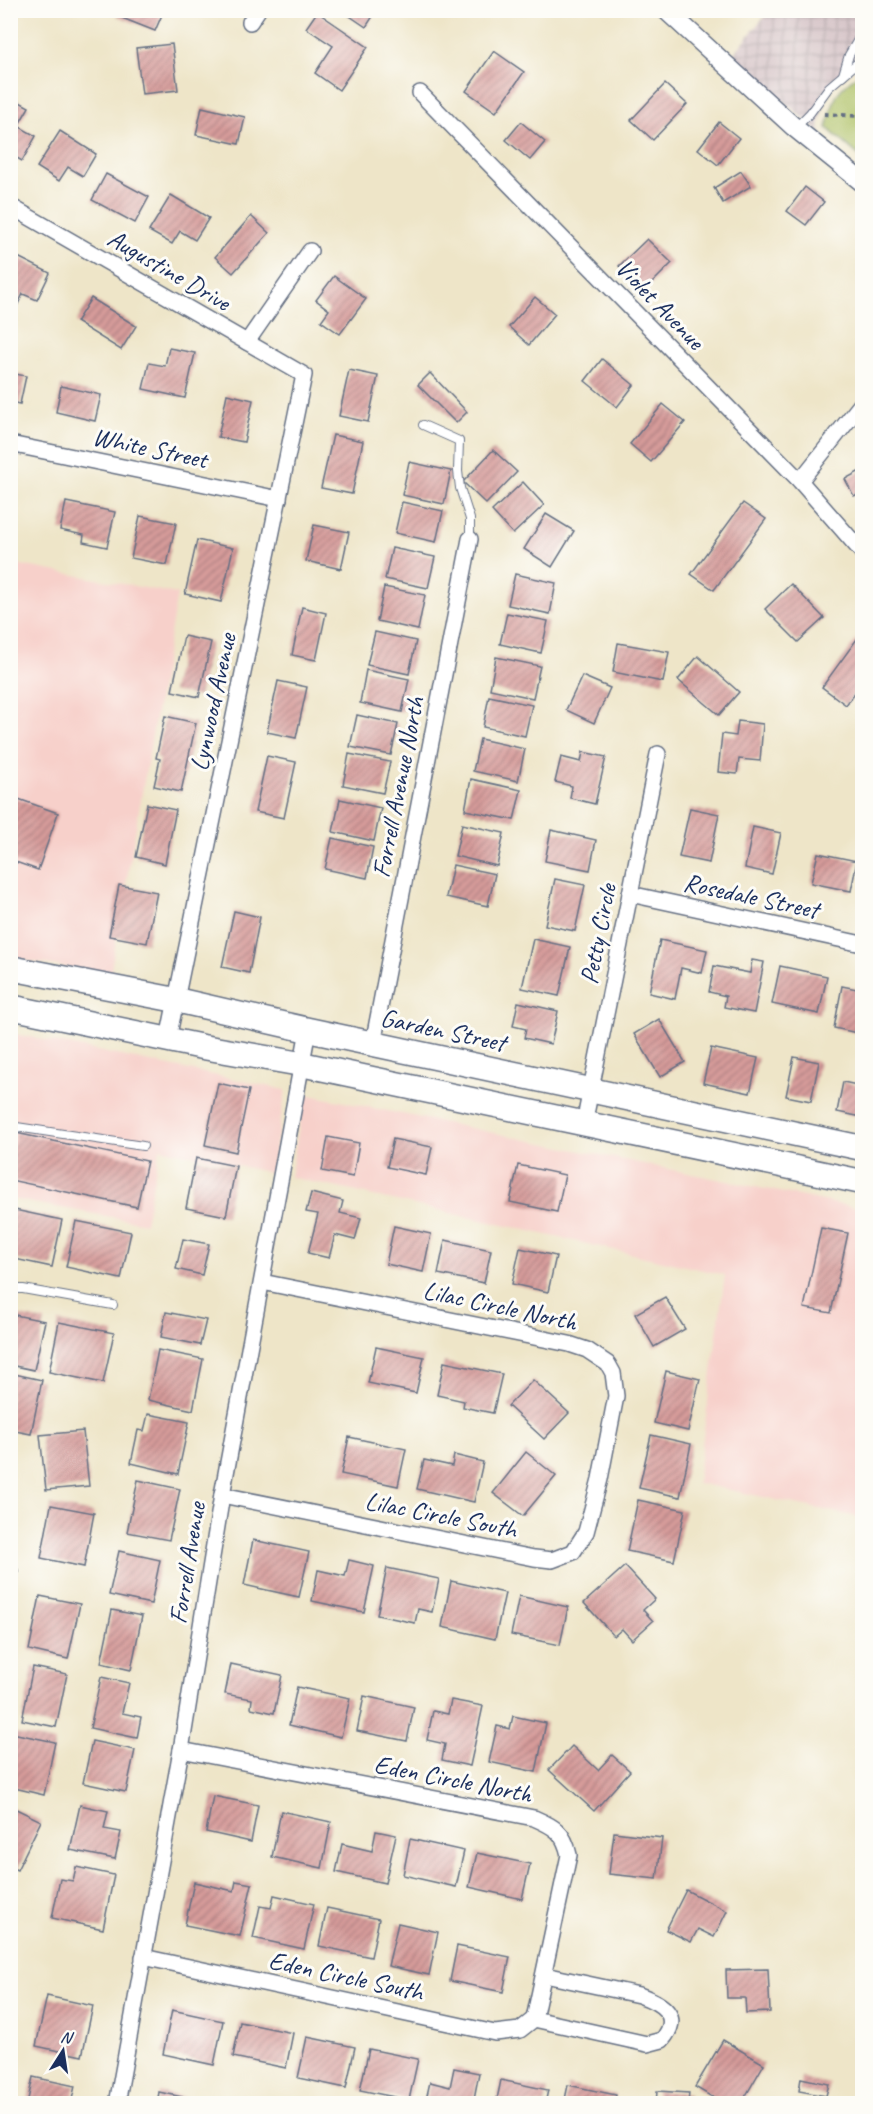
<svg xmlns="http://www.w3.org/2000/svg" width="873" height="2114" font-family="Caveat,sans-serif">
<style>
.built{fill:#f7d0ca}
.industrial{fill:url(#industrial-grid)}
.green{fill:#acbf62;stroke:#647760;stroke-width:1.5}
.building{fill:url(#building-hatch)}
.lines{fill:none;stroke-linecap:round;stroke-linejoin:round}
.service-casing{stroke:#656f83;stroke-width:10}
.minor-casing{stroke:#656f83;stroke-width:18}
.tertiary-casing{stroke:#656f83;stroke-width:21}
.primary-casing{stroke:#656f83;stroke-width:27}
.path{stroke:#656f83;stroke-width:4;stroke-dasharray:4.5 4.5;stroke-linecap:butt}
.service{stroke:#fff;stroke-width:8}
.minor{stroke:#fff;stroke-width:15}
.tertiary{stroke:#fff;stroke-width:18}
.primary{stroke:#fff;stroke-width:24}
.labels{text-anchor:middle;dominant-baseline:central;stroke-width:6;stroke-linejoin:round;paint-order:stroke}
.street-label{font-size:26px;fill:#1b2f5e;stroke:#fdfcf7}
</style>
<defs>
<pattern id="industrial-grid" width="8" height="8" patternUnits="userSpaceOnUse" patternTransform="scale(1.5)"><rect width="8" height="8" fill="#d2bec2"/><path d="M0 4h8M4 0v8" fill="none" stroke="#aa9ba1"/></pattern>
<pattern id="building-hatch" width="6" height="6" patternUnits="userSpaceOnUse" patternTransform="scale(1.5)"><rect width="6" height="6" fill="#d69b9a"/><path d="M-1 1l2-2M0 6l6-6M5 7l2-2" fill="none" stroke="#ad7f81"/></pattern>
</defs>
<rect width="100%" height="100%" fill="#fdfcf7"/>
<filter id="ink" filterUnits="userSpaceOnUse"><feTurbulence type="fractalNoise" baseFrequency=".0167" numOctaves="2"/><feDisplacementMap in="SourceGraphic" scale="12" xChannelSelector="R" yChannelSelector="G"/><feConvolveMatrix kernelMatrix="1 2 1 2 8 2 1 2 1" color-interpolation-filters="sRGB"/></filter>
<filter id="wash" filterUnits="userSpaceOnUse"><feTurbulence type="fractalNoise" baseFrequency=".008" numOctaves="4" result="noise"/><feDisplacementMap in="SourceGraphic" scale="24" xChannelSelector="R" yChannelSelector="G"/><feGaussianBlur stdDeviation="1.35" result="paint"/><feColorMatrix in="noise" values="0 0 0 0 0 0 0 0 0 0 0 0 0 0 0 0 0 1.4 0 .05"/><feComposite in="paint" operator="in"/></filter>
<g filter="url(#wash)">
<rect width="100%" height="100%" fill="#eee5c8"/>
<!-- built -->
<g class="built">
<polygon points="10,563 177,594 110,975 11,958"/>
<polygon points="10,1033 286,1090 271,1173 160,1148 145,1223 11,1199"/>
<polygon points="305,1094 862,1209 862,1518 697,1483 725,1275 290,1177"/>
</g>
<!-- industrial -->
<polygon class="industrial" points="769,11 862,11 862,62 828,91 819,126 821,134 732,56"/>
<!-- green -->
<path class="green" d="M862,72v86l-35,-30c8,-32 7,-37 35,-56z"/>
<g id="blocks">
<!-- building -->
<g class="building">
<polygon points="119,10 164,10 155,31 117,16"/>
<polygon points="341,10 377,10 366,27"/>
<polygon points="317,12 368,47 339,90 315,73 333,46 306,28"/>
<polygon points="172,44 178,90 142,94 136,48"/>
<polygon points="494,51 524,72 496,112 466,91"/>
<polygon points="665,84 687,104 653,140 631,120"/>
<polygon points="14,99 29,107 18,126 36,136 22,161 10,154 10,105"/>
<polygon points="202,107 245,117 239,144 196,135"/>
<polygon points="521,122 545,142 530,160 506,140"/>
<polygon points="719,122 739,138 718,165 698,149"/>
<polygon points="60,131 96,154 83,176 68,167 59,181 37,167"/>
<polygon points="741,171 751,186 723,203 714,188"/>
<polygon points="106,174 149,197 135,223 92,200"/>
<polygon points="805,187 824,202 806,225 787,211"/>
<polygon points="171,195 209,218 195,240 180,231 172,244 149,231"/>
<polygon points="251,216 269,233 233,273 215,257"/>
<polygon points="647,239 672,263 645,290 619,266"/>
<polygon points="12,254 50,273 37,300 23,294 17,306 10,303 10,258"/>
<polygon points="334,276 366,299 340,334 321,321 329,310 316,300"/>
<polygon points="535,297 555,314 529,345 509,327"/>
<polygon points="91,298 136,326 121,350 76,322"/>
<polygon points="169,348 195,353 185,398 143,389 149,363 165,366"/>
<polygon points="602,359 634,385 617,407 585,381"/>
<polygon points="349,370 378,376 368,422 339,416"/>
<polygon points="10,373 26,376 20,404 10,402"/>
<polygon points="430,373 467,412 456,423 418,385"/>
<polygon points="61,386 101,395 95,421 56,412"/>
<polygon points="227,394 253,400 244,442 218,437"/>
<polygon points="663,404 685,422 651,462 630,444"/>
<polygon points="333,435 363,441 352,494 321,488"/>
<polygon points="493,450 517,472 486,504 463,482"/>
<polygon points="409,462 451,471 444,504 402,495"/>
<polygon points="862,470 862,492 854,496 845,479"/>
<polygon points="523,482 544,505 513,534 492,511"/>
<polygon points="66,502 115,512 107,547 83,542 84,535 60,530"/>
<polygon points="402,502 443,511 436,542 395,533"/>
<polygon points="743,503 766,519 714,590 691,574"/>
<polygon points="546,514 574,531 552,567 524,549"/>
<polygon points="140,516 176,523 167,565 131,558"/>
<polygon points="314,525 349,532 341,569 306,561"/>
<polygon points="197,540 233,548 221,602 185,594"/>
<polygon points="392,548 435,557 428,588 385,579"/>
<polygon points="515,574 556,583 550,614 508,605"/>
<polygon points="791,584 824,618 798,642 765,609"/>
<polygon points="384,587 425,595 418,630 377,621"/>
<polygon points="302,607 326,613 316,660 292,655"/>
<polygon points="507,613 548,621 541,653 500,644"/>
<polygon points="375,632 416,641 409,674 367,665"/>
<polygon points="862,632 862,683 846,705 822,687"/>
<polygon points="184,636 211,642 199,697 172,691"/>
<polygon points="618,643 669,652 663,682 613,672"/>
<polygon points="698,656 739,692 719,715 678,680"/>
<polygon points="496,657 540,666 533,698 490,689"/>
<polygon points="366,670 409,679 402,712 360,703"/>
<polygon points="582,676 610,688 594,723 566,710"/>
<polygon points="278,681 307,687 296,738 267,732"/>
<polygon points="489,696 532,705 525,736 483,727"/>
<polygon points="357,715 398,724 391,755 350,747"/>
<polygon points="165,716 196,723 181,792 154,786 160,759 156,758"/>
<polygon points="738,721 763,724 760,761 739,759 737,774 718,772 722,734 736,736"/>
<polygon points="480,739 525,749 518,781 473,771"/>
<polygon points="583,752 606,757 595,804 570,798 572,786 555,782 561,757 581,762"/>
<polygon points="349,754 390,762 383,793 343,785"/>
<polygon points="267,756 296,762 284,818 255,812"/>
<polygon points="471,779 521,790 514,820 465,810"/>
<polygon points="10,796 58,813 38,870 10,860"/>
<polygon points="340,799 381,808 374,841 333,832"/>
<polygon points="147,804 176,810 165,864 136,857"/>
<polygon points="690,808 719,814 709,863 679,857"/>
<polygon points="462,824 504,833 497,866 455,856"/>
<polygon points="753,827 781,833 772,874 745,868"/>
<polygon points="551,830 596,840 590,870 545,861"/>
<polygon points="332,838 373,847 367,878 325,869"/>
<polygon points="818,853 857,861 851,891 811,883"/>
<polygon points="453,865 495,874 488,906 446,897"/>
<polygon points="555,879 585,885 575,931 545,925"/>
<polygon points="119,885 157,892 147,943 109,936"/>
<polygon points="234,911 260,917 249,973 222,967"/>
<polygon points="533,939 570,947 559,996 522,988"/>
<polygon points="660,940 707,950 702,973 681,968 675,999 649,993"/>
<polygon points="752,960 764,962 754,1013 724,1007 726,996 709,992 714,966 750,973"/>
<polygon points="780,966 827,976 819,1014 772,1004"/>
<polygon points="842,986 862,990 862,1034 834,1028"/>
<polygon points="518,1002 558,1011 551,1044 524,1038 526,1029 513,1026"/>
<polygon points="659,1019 685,1062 660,1077 634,1034"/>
<polygon points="711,1048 758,1058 750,1093 703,1083"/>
<polygon points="794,1057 819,1062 811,1101 786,1096"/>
<polygon points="843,1082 862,1086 862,1117 837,1112"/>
<polygon points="218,1083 249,1090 236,1152 205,1145"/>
<polygon points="16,1133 147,1161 137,1207 10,1180 10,1159"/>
<polygon points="328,1137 359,1143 353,1177 322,1171"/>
<polygon points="393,1139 432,1147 426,1175 387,1167"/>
<polygon points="196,1158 236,1166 226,1216 186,1208"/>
<polygon points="518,1165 565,1175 557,1212 510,1202"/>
<polygon points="311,1193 343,1201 340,1213 361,1218 355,1240 335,1235 329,1258 308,1253 318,1214 306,1212"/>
<polygon points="10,1209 62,1220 52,1267 10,1258"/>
<polygon points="76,1221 131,1232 121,1279 66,1267"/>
<polygon points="394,1226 431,1234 423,1272 386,1264"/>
<polygon points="821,1228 848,1233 831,1313 804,1308"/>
<polygon points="183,1239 209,1244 202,1275 176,1269"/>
<polygon points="445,1240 491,1250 484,1283 438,1274"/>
<polygon points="520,1248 556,1256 548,1292 512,1284"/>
<polygon points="665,1297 685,1329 654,1347 635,1314"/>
<polygon points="166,1312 206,1320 200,1345 161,1337"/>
<polygon points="10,1314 45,1321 34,1370 10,1365"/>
<polygon points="59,1322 114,1333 103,1383 49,1372"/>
<polygon points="376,1347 424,1357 416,1393 368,1383"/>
<polygon points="158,1350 203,1359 193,1410 148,1400"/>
<polygon points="444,1362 502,1374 493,1413 463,1407 464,1401 437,1395"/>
<polygon points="666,1371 700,1379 688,1431 654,1423"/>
<polygon points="10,1373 42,1380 31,1434 10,1430"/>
<polygon points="533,1380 569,1413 544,1439 508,1406"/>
<polygon points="148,1414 189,1422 178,1474 131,1463 138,1430 144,1431"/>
<polygon points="83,1431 89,1486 46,1490 40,1435"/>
<polygon points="651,1435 691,1444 680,1497 639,1488"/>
<polygon points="349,1437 406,1449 398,1486 341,1474"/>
<polygon points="526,1452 556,1476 523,1516 493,1493"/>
<polygon points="454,1455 483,1462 474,1502 417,1489 424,1460 452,1466"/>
<polygon points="138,1480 180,1489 169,1540 127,1532"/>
<polygon points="638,1500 685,1510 674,1561 627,1551"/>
<polygon points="51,1505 94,1513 84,1567 41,1558"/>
<polygon points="253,1540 309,1552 299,1597 244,1585"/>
<polygon points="119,1551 160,1560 151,1604 109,1595"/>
<polygon points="349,1560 374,1566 364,1612 312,1601 318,1570 345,1576"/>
<polygon points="625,1566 655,1599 643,1610 653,1621 632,1640 622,1629 614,1636 584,1603"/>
<polygon points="387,1568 439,1579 432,1612 418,1609 415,1623 377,1615"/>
<polygon points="451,1581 505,1593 495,1639 442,1627"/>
<polygon points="40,1596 80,1604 68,1659 29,1650"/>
<polygon points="519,1596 568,1607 560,1645 511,1635"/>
<polygon points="112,1610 142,1616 131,1670 101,1663"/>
<polygon points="231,1664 282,1675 274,1713 251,1708 252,1699 225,1694"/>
<polygon points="33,1667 67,1674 56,1727 22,1720"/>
<polygon points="101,1677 129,1683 122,1713 141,1717 137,1738 90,1728"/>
<polygon points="297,1687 350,1698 341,1737 289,1725"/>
<polygon points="364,1696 414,1707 407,1741 357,1731"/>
<polygon points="451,1700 483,1706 470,1766 442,1760 445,1744 427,1740 433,1711 448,1714"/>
<polygon points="513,1716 546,1723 536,1772 489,1762 497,1726 510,1729"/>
<polygon points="12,1733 55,1742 44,1795 10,1787"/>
<polygon points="92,1741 135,1750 126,1792 83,1783"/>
<polygon points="572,1746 598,1770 612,1755 630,1771 594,1811 549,1770"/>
<polygon points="213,1796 258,1805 251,1842 206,1832"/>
<polygon points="80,1805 108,1811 104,1829 121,1832 115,1859 70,1850"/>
<polygon points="10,1806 41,1821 17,1870 10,1867"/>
<polygon points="281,1811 331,1822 322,1868 272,1857"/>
<polygon points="376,1831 396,1835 385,1883 336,1872 342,1844 372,1851"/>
<polygon points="614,1832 662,1838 657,1879 609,1874"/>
<polygon points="410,1839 464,1851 456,1887 403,1875"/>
<polygon points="477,1853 530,1864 522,1899 469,1887"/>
<polygon points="76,1867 114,1875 103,1929 52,1918 60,1879 73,1881"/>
<polygon points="236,1881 252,1884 240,1936 185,1925 194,1882 234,1891"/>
<polygon points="686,1890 727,1911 714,1937 698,1929 691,1942 666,1930"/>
<polygon points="274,1895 314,1904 304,1949 253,1938 260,1906 271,1908"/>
<polygon points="327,1908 379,1919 371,1957 319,1946"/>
<polygon points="398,1923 438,1932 429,1975 388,1966"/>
<polygon points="457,1946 510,1957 503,1992 450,1981"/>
<polygon points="768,1969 770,2012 746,2013 745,1998 727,1998 726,1970"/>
<polygon points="47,1996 93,2006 82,2056 36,2046"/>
<polygon points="172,2010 223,2021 214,2065 163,2054"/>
<polygon points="240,2022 293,2033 286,2068 233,2057"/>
<polygon points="307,2037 355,2047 346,2088 298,2078"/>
<polygon points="723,2040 764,2064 741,2104 724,2104 695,2087"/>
<polygon points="369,2049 418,2059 409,2100 360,2090"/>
<polygon points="454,2068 479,2073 473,2104 425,2104 430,2082 450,2087"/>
<polygon points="33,2077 75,2086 71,2104 27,2104"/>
<polygon points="801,2078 829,2084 826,2096 799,2091"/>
<polygon points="501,2080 548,2090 545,2104 496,2104"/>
<polygon points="568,2085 616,2095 614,2104 564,2104"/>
<polygon points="657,2091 689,2093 688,2104 656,2104"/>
<polygon points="159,2092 201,2101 200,2104 157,2104"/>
</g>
</g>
</g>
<g filter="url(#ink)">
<use href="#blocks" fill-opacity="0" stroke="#656f83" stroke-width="1.5"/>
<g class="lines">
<defs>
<g id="service">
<polyline points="843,75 849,55 862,33"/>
<polyline points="795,128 810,113 829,87 862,59"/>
<polyline points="423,425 459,441 458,471 460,488 470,519 470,539"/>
<polyline points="10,1126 143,1146"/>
<polyline points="10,1289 23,1289 113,1305"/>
</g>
<g id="minor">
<polyline points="250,22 258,10"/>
<polyline points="420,93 800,481 862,552"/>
<polyline points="10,206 304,375 168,1039"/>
<polyline points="247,342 310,251"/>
<polyline points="10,444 279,499"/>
<polyline points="800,481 862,403"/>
<polyline points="630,894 862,944"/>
<polyline points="373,1044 470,539"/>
<polyline points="584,1124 658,754"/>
<polyline points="222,1495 534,1558 552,1560 573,1552 586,1532 600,1479 616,1396 613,1373 608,1364 587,1350 569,1344 262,1282"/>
<polyline points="10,1572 10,1578"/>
<path d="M181,1750l353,68c21,9 30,14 35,37l-35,164"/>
<polyline points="143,1957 495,2033 520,2030 534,2019"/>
<path d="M534,2019l113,25 15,-4c21,-24 0,-37 -23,-45l-94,-20"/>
<polyline points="117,2104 181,1750 222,1495 308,1030"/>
</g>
<polyline id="tertiary" points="666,10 795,128 862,182"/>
<g id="primary">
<polyline points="10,968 176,1000 308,1030 862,1148"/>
<polyline points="10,1007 203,1047 301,1064 862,1182"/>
</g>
</defs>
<!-- service casing -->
<use href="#service" class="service-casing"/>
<!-- minor casing -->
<use href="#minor" class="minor-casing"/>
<!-- tertiary casing -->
<use href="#tertiary" class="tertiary-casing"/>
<!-- primary casing -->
<use href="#primary" class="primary-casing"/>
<!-- path -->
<polyline class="path" points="824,114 862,116"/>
<!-- service -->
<use href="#service" class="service"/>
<!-- minor -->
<use href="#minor" class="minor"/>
<!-- tertiary -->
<use href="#tertiary" class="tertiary"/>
<!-- primary -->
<use href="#primary" class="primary"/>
</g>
</g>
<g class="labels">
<!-- street labels -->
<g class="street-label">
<text transform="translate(169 270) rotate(30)">Augustine Drive</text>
<text transform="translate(660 304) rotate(46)">Violet Avenue</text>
<text transform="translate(150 448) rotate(12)">White Street</text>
<text transform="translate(213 702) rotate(-78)">Lynwood Avenue</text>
<text transform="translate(398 787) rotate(-79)">Forrell Avenue North</text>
<text transform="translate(751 896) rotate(12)">Rosedale Street</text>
<text transform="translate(598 934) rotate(-79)">Petty Circle</text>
<text transform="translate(443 1030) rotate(12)">Garden Street</text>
<text transform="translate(500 1306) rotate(12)">Lilac Circle North</text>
<text transform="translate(441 1515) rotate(11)">Lilac Circle South</text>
<text transform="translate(187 1563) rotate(-81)">Forrell Avenue</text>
<text transform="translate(453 1779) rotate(11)">Eden Circle North</text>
<text transform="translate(346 1976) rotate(12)">Eden Circle South</text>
</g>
</g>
<!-- margin -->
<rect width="873" height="2114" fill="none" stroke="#fdfcf7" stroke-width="36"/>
<!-- north arrow -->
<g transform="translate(63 2051) rotate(12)" stroke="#fdfcf7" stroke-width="4.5" paint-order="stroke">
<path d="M0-4.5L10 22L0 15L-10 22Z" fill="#1b2f5e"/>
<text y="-9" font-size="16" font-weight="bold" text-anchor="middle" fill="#1b2f5e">N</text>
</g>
</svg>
